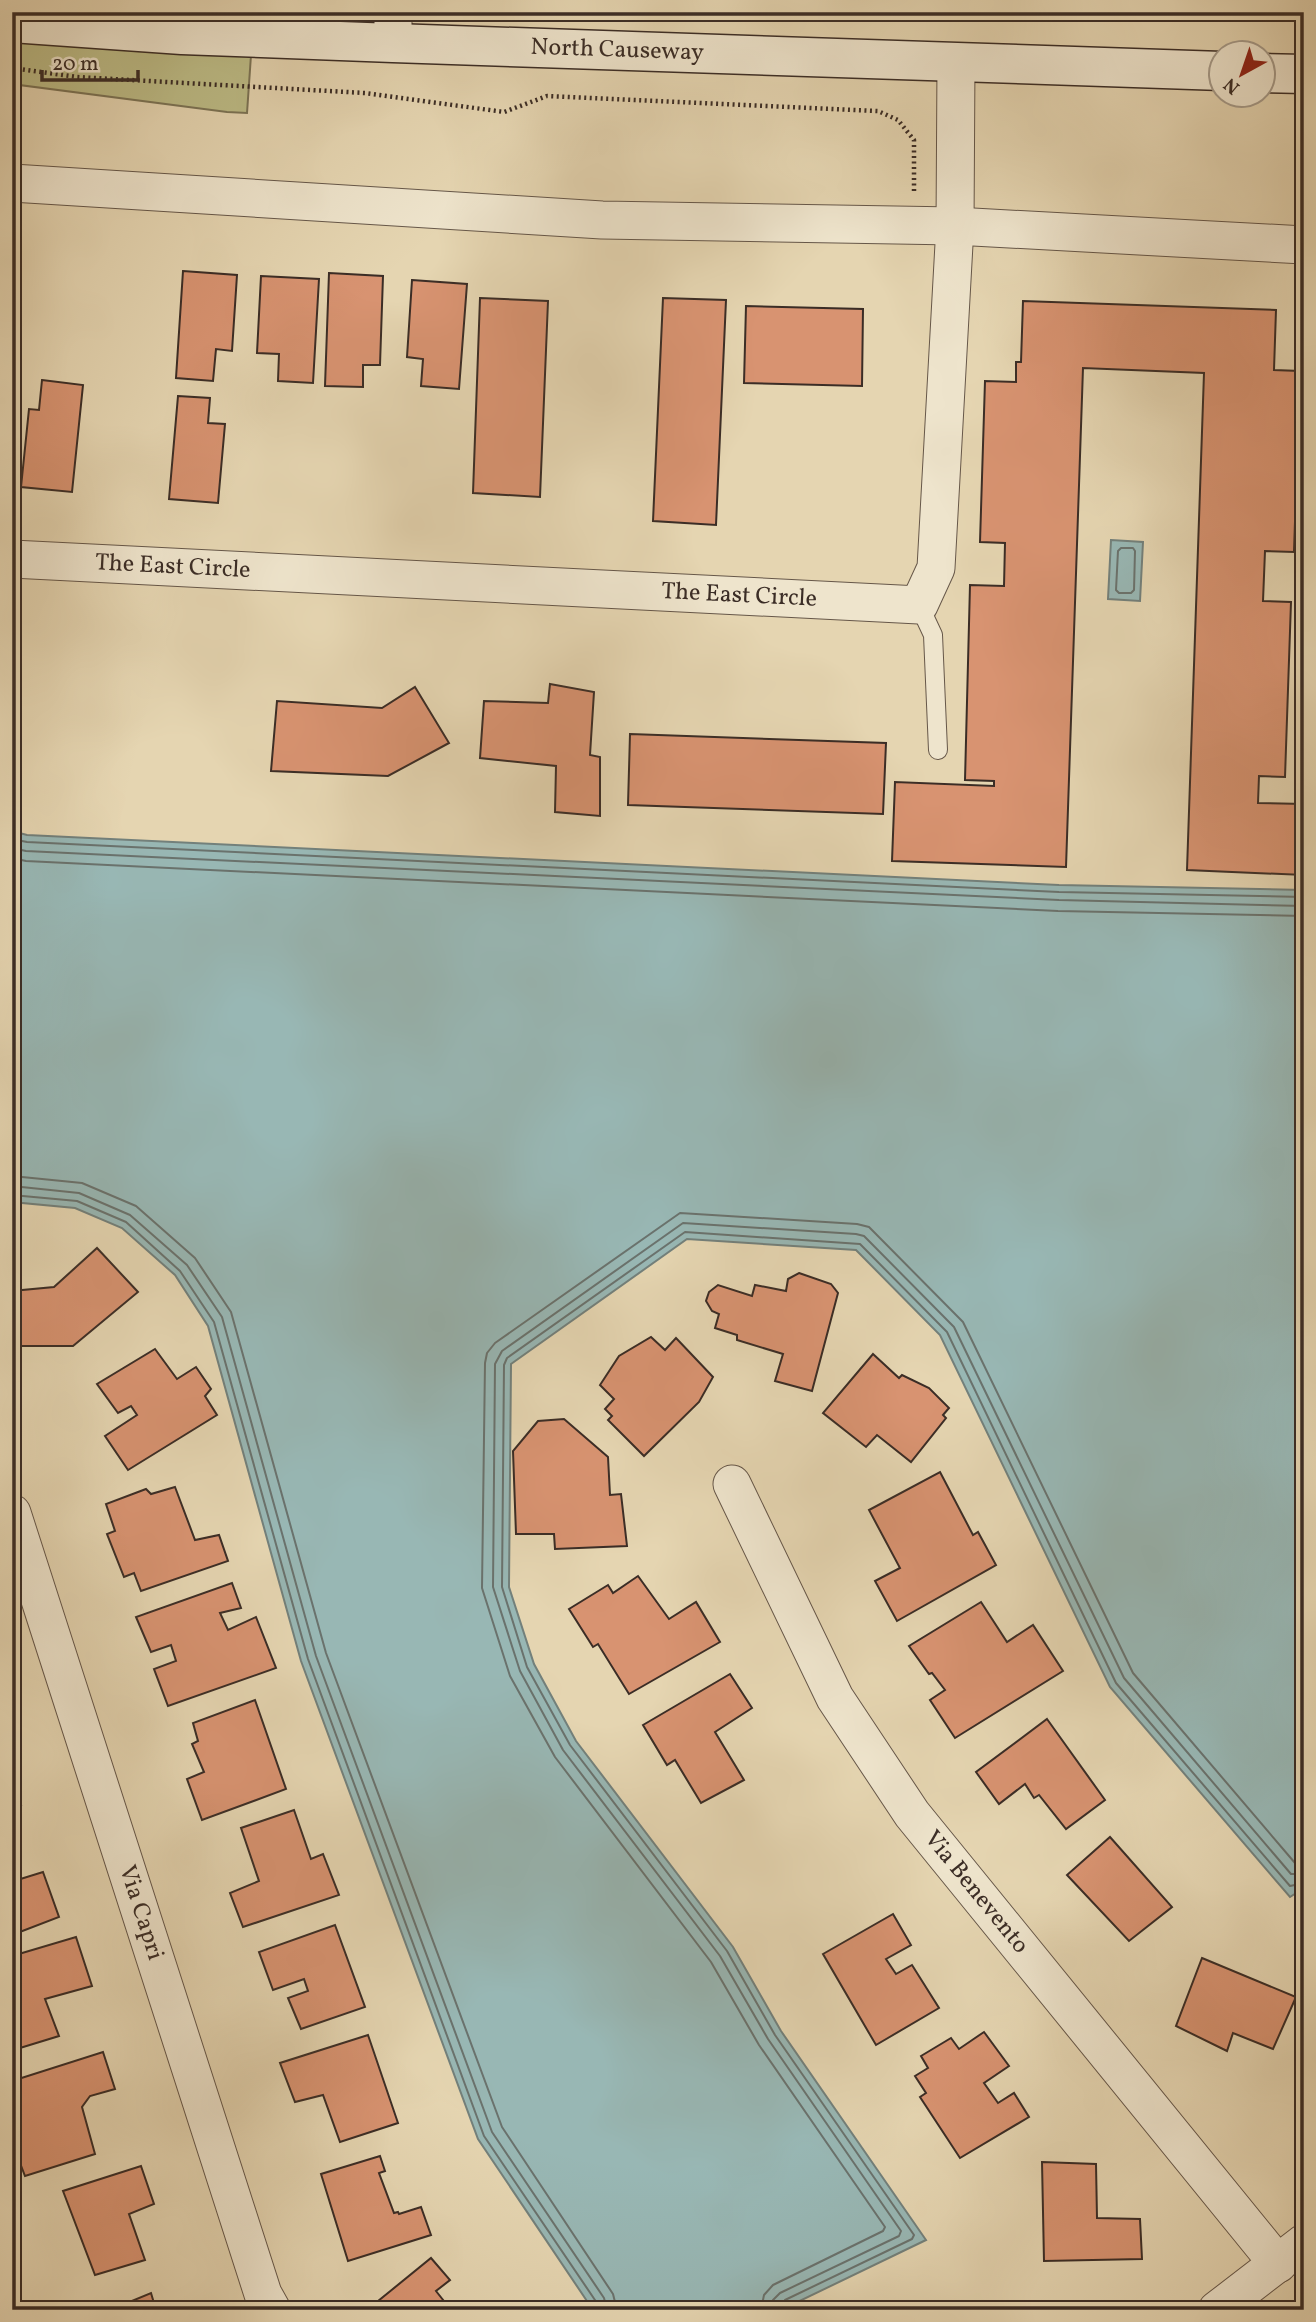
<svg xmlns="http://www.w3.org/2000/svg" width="1316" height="2322" font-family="Vollkorn,serif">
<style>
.green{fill:#bcbb86;stroke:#7c7456;stroke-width:2}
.water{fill:#98b7b4;stroke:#73807b;stroke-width:2}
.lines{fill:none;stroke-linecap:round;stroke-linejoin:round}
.shore{stroke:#6a726d;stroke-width:2}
.building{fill:#d89371;stroke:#3b2d26;stroke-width:2}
.service-casing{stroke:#665749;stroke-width:20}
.minor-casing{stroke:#665749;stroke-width:39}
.secondary-casing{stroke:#3b2d26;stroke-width:41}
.path{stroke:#3b2d26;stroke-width:4.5;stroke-dasharray:2 3.5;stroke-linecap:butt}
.service{stroke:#eee4cc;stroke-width:18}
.minor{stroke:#eee4cc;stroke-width:37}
.secondary{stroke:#eee4cc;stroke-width:38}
.labels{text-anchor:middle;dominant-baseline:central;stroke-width:6;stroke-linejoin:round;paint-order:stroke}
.street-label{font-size:24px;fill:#3b2d26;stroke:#eee4cc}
</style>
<rect width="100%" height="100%" fill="#e5d5b1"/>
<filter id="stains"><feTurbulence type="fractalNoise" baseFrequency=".00286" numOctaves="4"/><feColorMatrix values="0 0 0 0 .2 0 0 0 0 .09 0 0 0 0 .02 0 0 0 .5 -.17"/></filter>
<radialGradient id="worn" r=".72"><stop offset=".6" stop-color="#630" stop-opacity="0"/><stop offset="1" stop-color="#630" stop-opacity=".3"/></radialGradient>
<!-- green -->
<polygon class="green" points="12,41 251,55 247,113 227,112 12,84"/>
<!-- water -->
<g class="water">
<polygon points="1111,540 1143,542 1140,601 1108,599"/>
<polygon points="12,831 27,835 1059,885 1304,890 1304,1888 1290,1897 1110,1687 940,1335 856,1250 687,1239 511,1364 509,1587 534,1664 576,1741 733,1947 781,2031 926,2240 781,2310 593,2310 478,2139 301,1661 208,1326 175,1275 122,1228 75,1208 12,1202"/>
</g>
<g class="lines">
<!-- shore -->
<g class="shore">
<polygon points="1121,548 1133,548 1135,551 1134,590 1131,593 1119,593 1116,590 1118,551"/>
<polyline points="12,839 27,842 1059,892 1304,897"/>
<polyline points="12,848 26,851 1059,900 1304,906"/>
<polyline points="12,858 26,861 1058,911 1304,916"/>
<polyline points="12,1176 82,1183 136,1206 195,1258 231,1312 326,1653 502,2127 613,2294 617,2310"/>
<polyline points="12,1186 79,1193 130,1215 187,1265 222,1317 316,1656 492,2132 604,2298 607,2310"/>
<polyline points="12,1195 77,1201 126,1222 180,1271 214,1322 308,1659 484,2136 597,2303 598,2310"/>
<polyline points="761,2310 764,2295 773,2285 883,2231 885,2227 759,2045 711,1962 555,1757 510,1676 482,1588 485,1363 487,1353 495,1343 680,1213 857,1224 869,1227 963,1322 1133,1673 1295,1863 1304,1864"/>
<polyline points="771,2310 773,2300 780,2293 899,2236 901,2231 768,2039 720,1956 563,1750 520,1671 493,1587 495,1364 502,1351 683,1223 856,1234 864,1236 954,1327 1124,1678 1291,1874 1304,1874"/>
<polyline points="780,2310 785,2300 912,2239 914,2235 775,2035 727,1951 570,1745 527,1667 502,1587 504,1365 507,1358 685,1232 860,1244 947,1332 1116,1683 1290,1886 1304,1883"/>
</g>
</g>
<!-- building -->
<g class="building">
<polygon points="183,271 237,275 232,351 216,349 213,381 176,378"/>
<polygon points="329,273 383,276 380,365 363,365 363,387 325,386"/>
<polygon points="261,276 319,279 313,383 278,381 279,354 257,353"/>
<polygon points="412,280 467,284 459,389 421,386 423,359 407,357"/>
<polygon points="480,298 548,301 540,497 473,493"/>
<polygon points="663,298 726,300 716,525 653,521"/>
<polygon points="1023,301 1276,310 1274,370 1300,371 1294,552 1265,551 1263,601 1291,602 1285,777 1259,776 1258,803 1304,804 1304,875 1187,870 1204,373 1083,368 1066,867 892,861 895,782 994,786 994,781 965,780 970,585 1004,586 1005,543 980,542 985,381 1016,382 1016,362 1021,362"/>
<polygon points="746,306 863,309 862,386 744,383"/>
<polygon points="42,380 83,385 72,492 21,487 29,409 39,410"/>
<polygon points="178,396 210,398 208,423 225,424 218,503 169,499"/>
<polygon points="550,684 594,692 590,755 600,757 600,816 555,812 556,766 480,758 484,701 548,703"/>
<polygon points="415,687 449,743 388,776 271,771 277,701 382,708"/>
<polygon points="630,734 886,743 883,814 628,805"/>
<polygon points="97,1248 138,1292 73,1346 12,1346 12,1291 54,1287"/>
<polygon points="799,1273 831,1284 838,1293 812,1391 775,1381 783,1354 737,1340 737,1335 715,1328 719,1314 712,1311 706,1301 709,1292 718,1285 752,1296 755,1285 786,1291 788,1279"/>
<polygon points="651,1337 665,1350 676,1338 713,1377 699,1402 644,1456 608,1420 612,1416 605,1409 614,1399 600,1385 619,1356"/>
<polygon points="155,1349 177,1379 196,1367 211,1389 205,1396 217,1415 128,1470 105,1436 137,1415 131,1406 118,1413 97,1384"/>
<polygon points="873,1354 899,1378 902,1375 929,1388 949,1408 943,1415 946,1418 911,1462 877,1435 866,1447 823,1413"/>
<polygon points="564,1419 608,1457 610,1495 621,1494 627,1546 555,1549 554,1534 516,1534 513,1451 538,1421"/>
<polygon points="940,1472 973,1535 978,1532 996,1565 897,1621 875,1581 900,1568 869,1510"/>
<polygon points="175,1487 195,1540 219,1535 228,1561 141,1591 134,1573 124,1577 107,1534 115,1531 106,1504 146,1489 151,1494"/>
<polygon points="638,1576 669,1619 696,1602 720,1642 629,1694 598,1644 593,1647 569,1609 608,1585 613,1593"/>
<polygon points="232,1583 241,1608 220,1613 228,1630 256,1617 276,1668 168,1706 154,1669 176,1661 171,1645 151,1652 136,1617"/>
<polygon points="981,1602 1007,1642 1033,1625 1063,1671 955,1738 930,1700 945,1690 932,1673 929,1674 909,1646"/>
<polygon points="730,1674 752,1708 715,1732 744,1780 701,1803 675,1760 667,1765 643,1725"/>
<polygon points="255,1700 286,1789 202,1820 187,1779 204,1772 192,1744 198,1741 193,1723"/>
<polygon points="1047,1719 1105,1800 1066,1829 1039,1795 1034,1798 1025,1784 999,1804 976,1772"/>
<polygon points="12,1777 21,1805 12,1808"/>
<polygon points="294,1810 311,1859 323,1854 339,1895 243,1927 230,1893 259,1881 241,1828"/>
<polygon points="1110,1837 1172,1907 1129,1941 1067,1875"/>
<polygon points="43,1872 59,1917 12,1935 12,1876 14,1881"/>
<polygon points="893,1914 911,1945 886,1959 896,1974 912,1965 939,2008 876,2045 823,1954"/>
<polygon points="335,1925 365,2007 301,2029 288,1998 308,1991 304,1979 273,1990 259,1952"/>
<polygon points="76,1937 92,1986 45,1999 59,2036 20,2048 12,2026 12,1956"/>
<polygon points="1202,1958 1296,1997 1273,2049 1233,2033 1227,2051 1176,2026"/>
<polygon points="984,2032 1009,2066 984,2083 998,2103 1014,2093 1029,2117 960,2158 920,2097 926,2093 915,2076 928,2068 921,2056 951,2038 959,2049"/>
<polygon points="368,2035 398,2123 340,2142 323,2095 295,2102 280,2063"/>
<polygon points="103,2052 115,2089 90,2096 82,2107 95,2154 25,2176 12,2142 12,2081"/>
<polygon points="380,2156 385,2171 379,2173 394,2213 398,2212 399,2214 421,2207 431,2235 348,2261 321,2174"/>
<polygon points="1042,2162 1096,2164 1097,2218 1140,2219 1142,2259 1044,2261"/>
<polygon points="141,2166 154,2204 129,2214 145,2260 95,2275 63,2191"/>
<polygon points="431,2258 450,2280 436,2291 451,2310 367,2310"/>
<polygon points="151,2293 156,2310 110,2310"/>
</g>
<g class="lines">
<defs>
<polyline id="service" points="919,605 933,635 938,750"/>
<g id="minor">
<polyline points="393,43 393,12"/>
<polyline points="12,183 602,220 955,226 1304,245"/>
<path id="s1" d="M12,559l907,46 17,-37 19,-342 1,-163"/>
<path id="s2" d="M732,1484l103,214 77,116 366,450"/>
<path id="s3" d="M12,1513l251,781 9,16"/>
<polyline points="1217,2310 1304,2243"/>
</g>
<g id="secondary">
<path id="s4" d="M12,23l170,12 211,8 829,28"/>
<polyline points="1264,73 1304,74"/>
</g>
</defs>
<!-- service casing -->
<use href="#service" class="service-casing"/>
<!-- minor casing -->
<use href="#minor" class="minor-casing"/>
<!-- secondary casing -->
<use href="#secondary" class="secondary-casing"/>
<!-- path -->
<polyline class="path" points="12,68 77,77 365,93 504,112 547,96 878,111 898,120 914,140 914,192"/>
<!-- service -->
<use href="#service" class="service"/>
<!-- minor -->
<use href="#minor" class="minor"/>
<!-- secondary -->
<use href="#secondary" class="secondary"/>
</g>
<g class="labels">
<!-- street labels -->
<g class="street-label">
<text stroke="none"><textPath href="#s4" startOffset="606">North Causeway</textPath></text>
<text stroke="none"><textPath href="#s1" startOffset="161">The East Circle</textPath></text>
<text stroke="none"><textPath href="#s1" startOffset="728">The East Circle</textPath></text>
<text stroke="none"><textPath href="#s2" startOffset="478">Via Benevento</textPath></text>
<text stroke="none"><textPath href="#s3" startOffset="420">Via Capri</textPath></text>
</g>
</g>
<!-- margin -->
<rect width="1316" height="2322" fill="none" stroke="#e5d5b1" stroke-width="42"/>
<rect x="14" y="14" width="1288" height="2294" fill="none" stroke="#3b2d26" stroke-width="3.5"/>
<rect x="21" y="21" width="1274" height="2280" fill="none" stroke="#3b2d26" stroke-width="2"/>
<!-- north arrow -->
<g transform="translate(1242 74) rotate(220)"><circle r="33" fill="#eee4cc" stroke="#a69b8a" stroke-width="2"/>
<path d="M0-5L12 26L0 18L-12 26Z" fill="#8f2418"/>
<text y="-10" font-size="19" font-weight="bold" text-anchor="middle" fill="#3b2d26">N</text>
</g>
<!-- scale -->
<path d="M42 70v10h96v-10" fill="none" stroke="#3b2d26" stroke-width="3.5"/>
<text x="52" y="70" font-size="21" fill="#3b2d26" stroke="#eee4cc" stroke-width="5" paint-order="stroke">20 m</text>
<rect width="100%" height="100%" filter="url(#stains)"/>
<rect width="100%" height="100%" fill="url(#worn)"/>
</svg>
